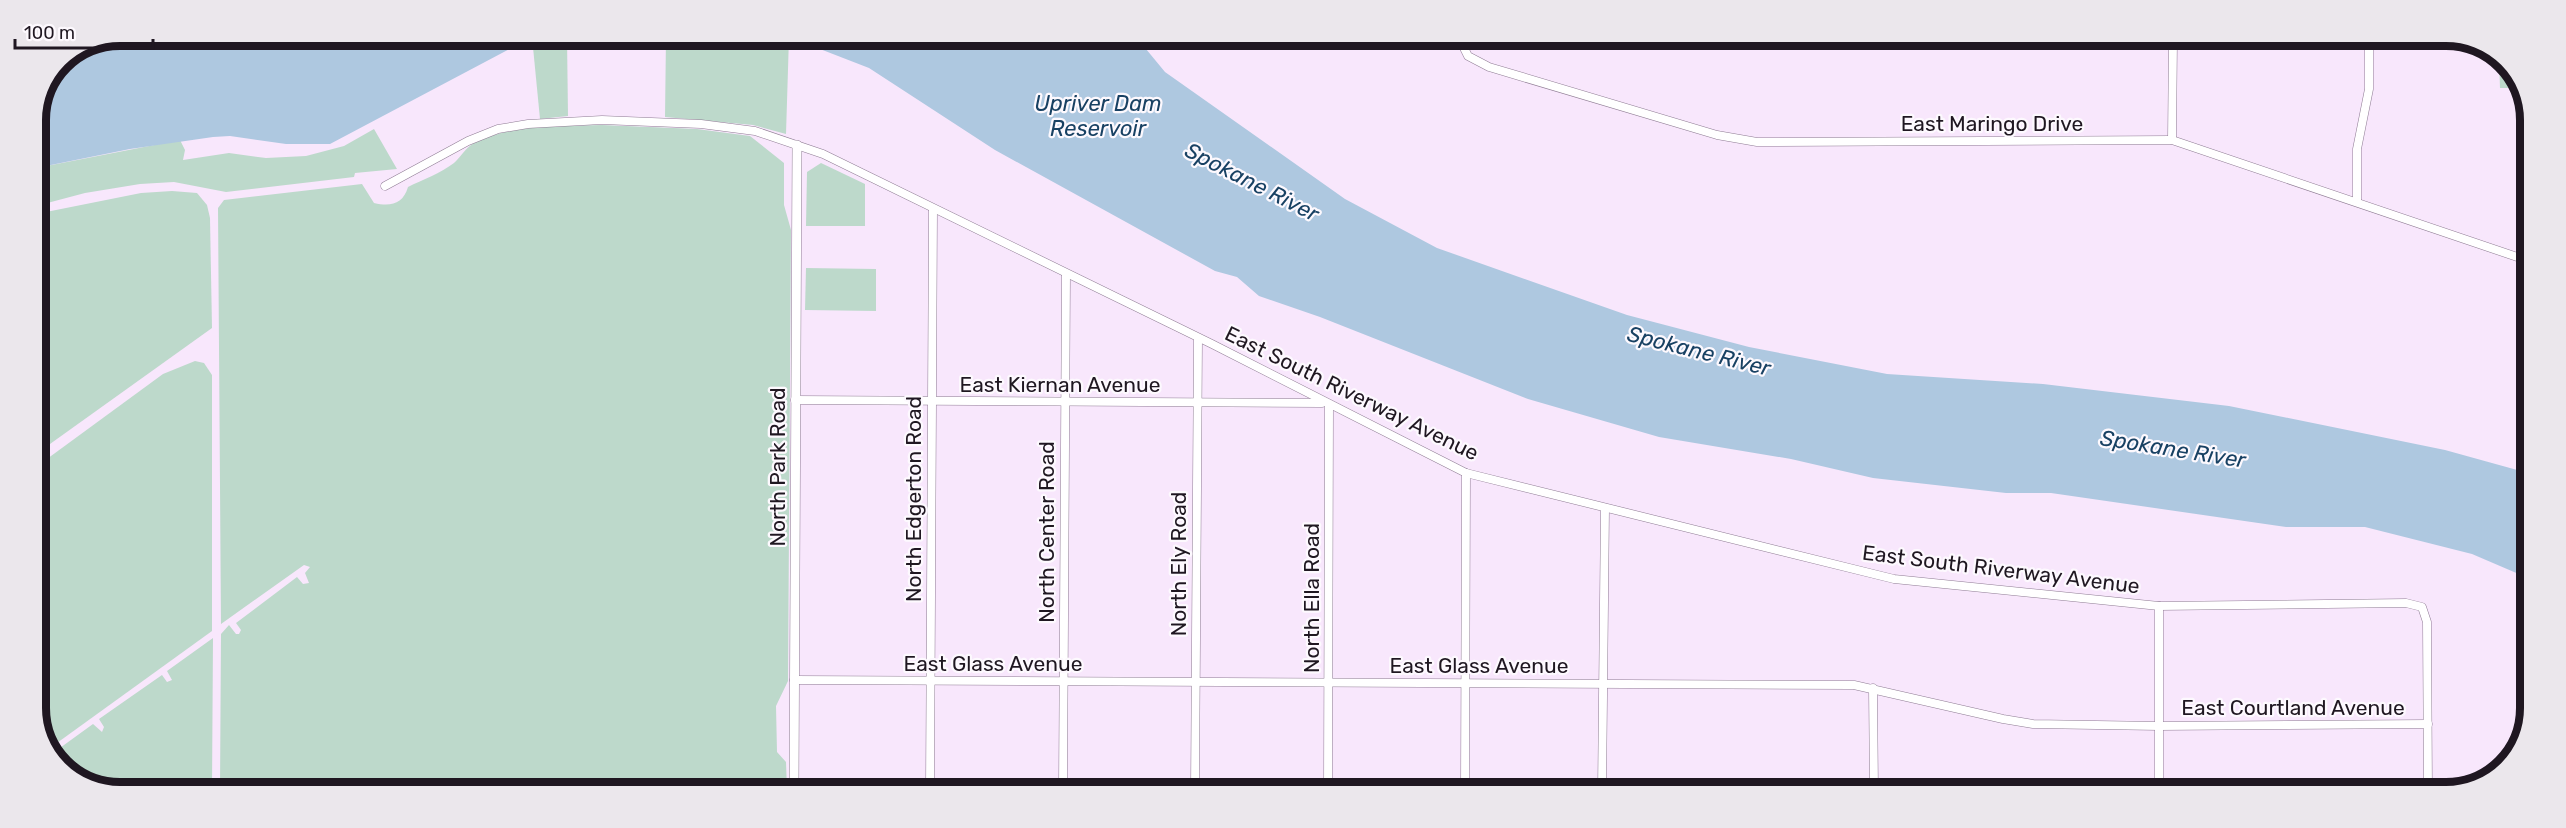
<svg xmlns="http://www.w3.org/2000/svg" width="2566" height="828" font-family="Rubik,sans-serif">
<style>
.green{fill:#bdd9cb}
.water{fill:#aec8e0}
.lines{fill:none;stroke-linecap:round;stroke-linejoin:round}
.minor-casing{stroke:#8f7c94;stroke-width:9}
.tertiary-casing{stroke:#8f7c94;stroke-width:10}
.minor{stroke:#fff;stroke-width:8}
.tertiary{stroke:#fff;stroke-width:9}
.labels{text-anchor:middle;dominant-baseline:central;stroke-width:4.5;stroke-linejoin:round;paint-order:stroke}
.street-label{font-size:21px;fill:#1f1721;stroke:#fdf9fe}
.water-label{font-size:22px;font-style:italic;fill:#184163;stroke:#fdf9fe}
.rim{fill:none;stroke:#1f1721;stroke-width:8}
</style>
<rect width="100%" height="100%" fill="#f8e7fc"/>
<!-- green -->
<g class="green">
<polygon points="532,37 567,37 568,116 540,119"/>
<polygon points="666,37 789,37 786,134 753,125 665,117"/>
<polygon points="2499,59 2509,65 2519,88 2500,88"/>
<path d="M602,125l95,4 53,7 34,27v42l7,25 -3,451 -12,25 1,46 9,10 1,28 -567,-1 1,-155 8,-9 7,9h3l2,-4 -5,-7 61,-46 6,7 6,-1 -4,-10 5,-6 -6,-2 -83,59 -3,-416 6,-8 138,-16 12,19c17,4 29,1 34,-16 14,-7 33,-14 46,-24 8,-7 12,-17 24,-22 38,-17 83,-15 124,-16z"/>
<polygon points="374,129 397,169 355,173 354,177 226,192 174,182 140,184 85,193 36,206 36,168 180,140 185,150 183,160 229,153 266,158 306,156 344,146"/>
<polygon points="821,163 865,184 865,226 806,226 807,172"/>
<polygon points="172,191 197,193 207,205 210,218 212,328 36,454 36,214 141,193"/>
<polygon points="806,268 876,269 876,311 805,310"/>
<polygon points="195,361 204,363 212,375 212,631 50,748 36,714 36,467 163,374"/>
<polygon points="213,638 212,789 98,789 57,763 53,753 93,724 102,732 104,727 99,719 162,675 167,682 172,680 167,671"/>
</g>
<!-- water -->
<g class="water">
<polygon points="120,36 532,37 330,144 286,144 230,136 213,137 130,149 36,168 36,120 61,60"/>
<polygon points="789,37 1166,37 1152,42 1146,49 1165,72 1345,199 1437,248 1627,315 1749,347 1887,374 2043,384 2229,406 2445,450 2528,473 2528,578 2472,554 2365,527 2286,527 2051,493 2006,493 1873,478 1791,459 1659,437 1528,399 1320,317 1259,296 1237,277 1215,271 995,150 869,68"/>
</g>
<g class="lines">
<defs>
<g id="minor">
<polyline points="1459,38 1468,56 1489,67 1717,135 1757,142 2172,140 2529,261"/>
<polyline points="2172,140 2173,39"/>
<polyline points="385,186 468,141 498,129 528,124 602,120 701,124 755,131 823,154 1212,344 1466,473 1894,579 2159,606 2406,603 2422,607 2427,622 2428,792"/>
<polyline points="2357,201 2357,149 2369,89 2369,39"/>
<polyline points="795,400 1322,403"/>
<polyline points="2159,606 2159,792"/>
<polyline points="794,680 1854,685 2003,719 2033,724 2159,726 2428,724"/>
<polyline points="1873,688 1874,791"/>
<polyline points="930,790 933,209"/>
<polyline points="1063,790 1066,274"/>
<polyline points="1195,790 1198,338"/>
<polyline points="1328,791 1329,405"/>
<polyline points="1465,791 1466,473"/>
<polyline points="1602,791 1605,508"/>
</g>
<polyline id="tertiary" points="794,790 797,145"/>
</defs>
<!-- minor casing -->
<use href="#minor" class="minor-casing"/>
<!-- tertiary casing -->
<use href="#tertiary" class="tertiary-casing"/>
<!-- minor -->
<use href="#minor" class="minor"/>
<!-- tertiary -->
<use href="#tertiary" class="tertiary"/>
</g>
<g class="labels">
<!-- street labels -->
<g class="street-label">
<text x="1992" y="123">East Maringo Drive</text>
<text x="1060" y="384">East Kiernan Avenue</text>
<text transform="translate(1352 393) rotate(26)">East South Riverway Avenue</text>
<text transform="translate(777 467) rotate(-90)">North Park Road</text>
<text transform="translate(913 499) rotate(-90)">North Edgerton Road</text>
<text transform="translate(1046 532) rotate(-90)">North Center Road</text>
<text transform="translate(1178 564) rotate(-90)">North Ely Road</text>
<text transform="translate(2001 569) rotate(7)">East South Riverway Avenue</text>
<text transform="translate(1311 598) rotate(-90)">North Ella Road</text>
<text x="993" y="663">East Glass Avenue</text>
<text x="1479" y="665">East Glass Avenue</text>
<text x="2293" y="707">East Courtland Avenue</text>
</g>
<!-- water labels -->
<g class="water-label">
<text x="1098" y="103">Upriver Dam<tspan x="1098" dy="25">Reservoir</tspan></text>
<text transform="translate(1252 182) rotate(27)">Spokane River</text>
<text transform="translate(1699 351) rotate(14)">Spokane River</text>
<text transform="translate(2173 449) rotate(9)">Spokane River</text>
</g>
</g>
<!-- crop -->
<path d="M0 0H2566V828H0ZM120 46H2446A74 74 0 0 1 2520 120V708A74 74 0 0 1 2446 782H120A74 74 0 0 1 46 708V120A74 74 0 0 1 120 46Z" fill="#ebe7ec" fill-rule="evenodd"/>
<path class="rim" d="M120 46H2446A74 74 0 0 1 2520 120V708A74 74 0 0 1 2446 782H120A74 74 0 0 1 46 708V120A74 74 0 0 1 120 46Z"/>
<!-- scale -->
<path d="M15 39v9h138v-9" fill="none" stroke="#1f1721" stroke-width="3"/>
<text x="24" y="39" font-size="18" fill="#1f1721" stroke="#fdf9fe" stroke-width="4.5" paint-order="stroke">100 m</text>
</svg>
